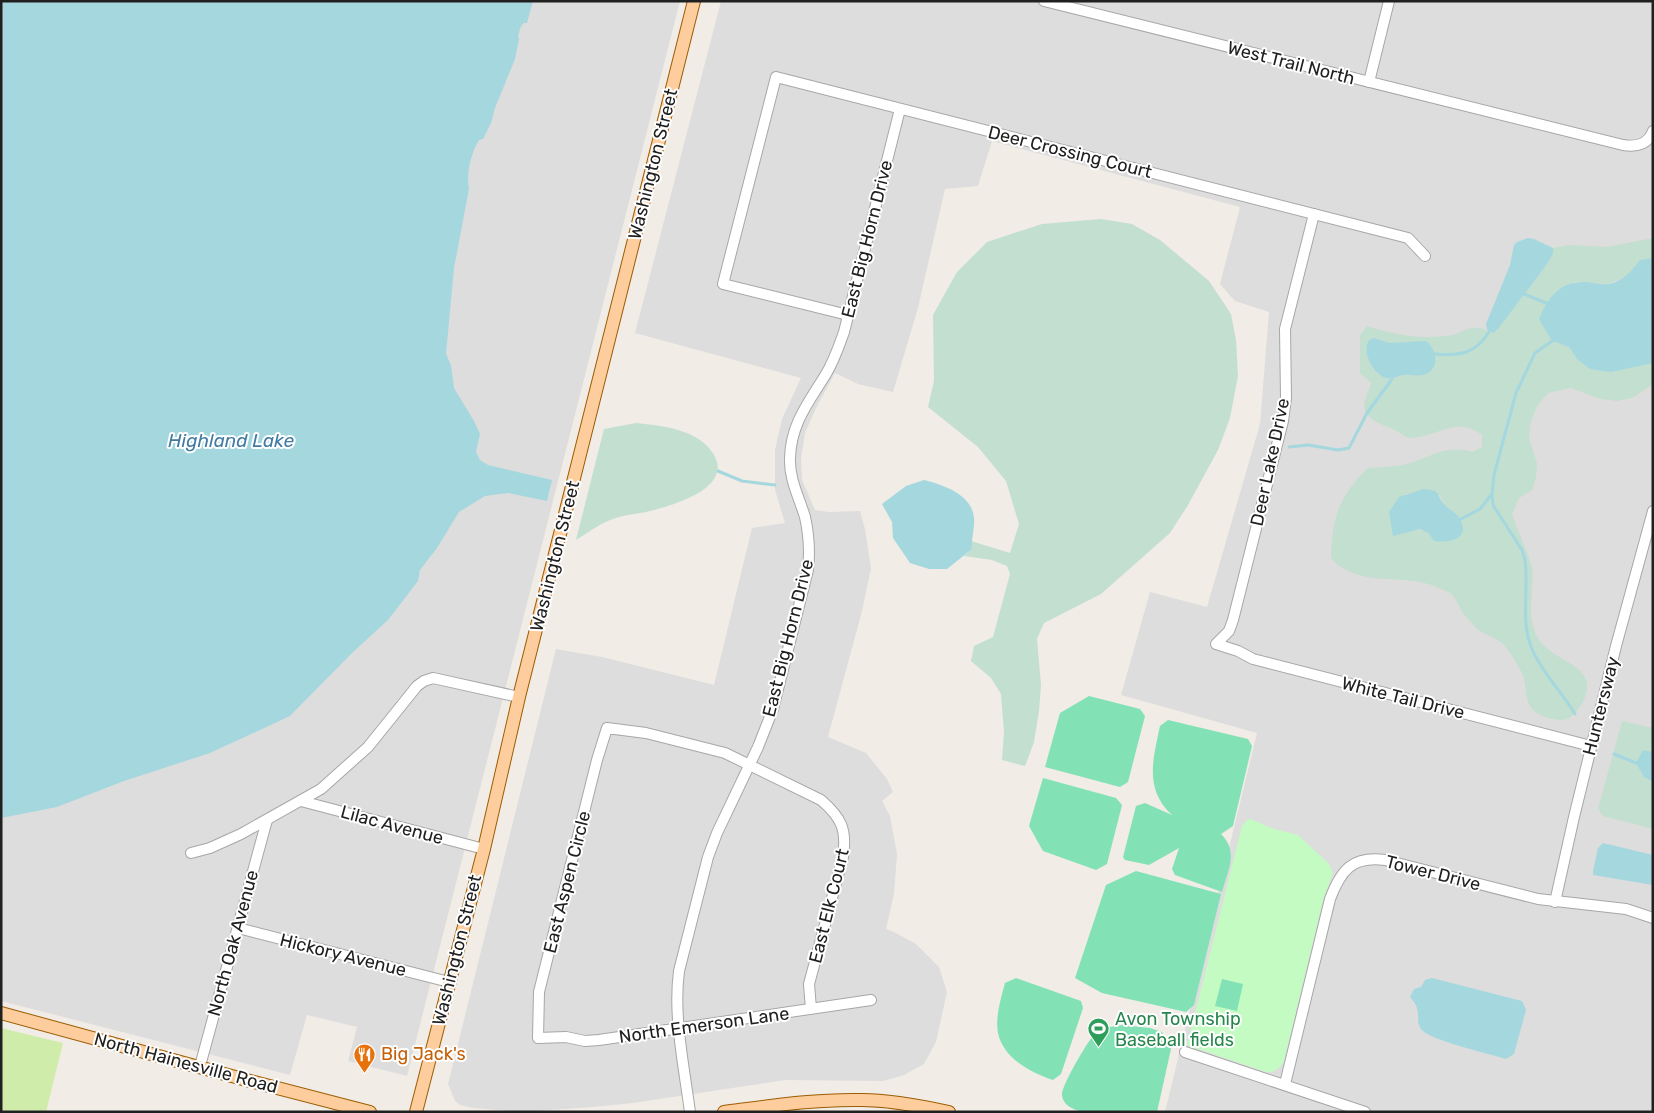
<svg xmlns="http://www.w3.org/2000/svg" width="1654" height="1113" font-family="Rubik,sans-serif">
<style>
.residential{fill:#dedddd}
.grass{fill:#d0ecab}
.wetland{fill:#c2dfd0;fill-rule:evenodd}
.park{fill:#c3fbc3}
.pitch{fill:#82e2b6}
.water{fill:#a5d7df}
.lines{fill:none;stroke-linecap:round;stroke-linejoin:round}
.stream{stroke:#a5d7df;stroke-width:3}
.minor-casing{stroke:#a7a7a7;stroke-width:12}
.major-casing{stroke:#9c5c00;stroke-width:14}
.minor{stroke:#fff;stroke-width:10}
.major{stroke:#fecd9d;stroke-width:12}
.labels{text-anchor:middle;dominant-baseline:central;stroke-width:4;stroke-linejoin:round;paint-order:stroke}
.street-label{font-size:18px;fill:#202020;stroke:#fff}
.leisure-label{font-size:18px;fill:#27864d;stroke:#fff;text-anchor:start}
.food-label{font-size:18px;fill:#c56008;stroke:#fff;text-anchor:start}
.water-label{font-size:19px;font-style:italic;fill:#437aa3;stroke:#fff}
</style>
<rect width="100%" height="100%" fill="#f1ece6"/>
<!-- residential -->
<g class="residential">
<polygon points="1,1 680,1 407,1076 348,1061 357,1027 307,1015 290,1075 1,1001"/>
<polygon points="721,1 1653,1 1653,1112 1165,1112 1257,733 1121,695 1150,592 1207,607 1260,424 1269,312 1235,301 1220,284 1240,207 992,141 978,186 945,189 918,308 893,392 858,384 835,373 817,406 805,433 801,459 802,480 815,510 829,512 860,511 865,529 871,568 862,611 828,737 866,753 887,779 893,792 882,801 890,816 897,854 894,894 886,929 894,932 916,944 939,967 947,992 936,1042 924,1064 904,1075 883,1081 785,1080 633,1103 593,1107 521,1112 473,1108 460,1105 455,1101 448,1084 556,649 602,657 714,685 752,528 785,523 775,490 775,450 782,419 801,378 635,333"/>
</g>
<!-- grass -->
<polygon class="grass" points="1,1028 63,1043 46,1112 1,1112"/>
<!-- wetland -->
<g class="wetland">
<polygon points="1101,219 1132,224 1160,240 1209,281 1231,314 1236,340 1238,376 1230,418 1218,450 1188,505 1170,533 1101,594 1044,623 1037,639 1041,685 1039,711 1034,742 1025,766 1002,760 1004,732 1001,694 991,678 971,661 974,646 993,637 1010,574 1007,566 992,560 964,556 972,549 971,541 1010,553 1019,524 1006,481 978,447 928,407 934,381 933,315 957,272 987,242 1042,224"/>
<path d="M1653,238v20l-13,2 -11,15 -20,9 -35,-2 -22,59 17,6 8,12 60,7 16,-3v21l-21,14 -15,3 -17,-2 -29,-11 -23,5 -11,13 -7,18 -1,13 8,27 -1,14 -4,12 -13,8 -7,16c6,19 15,35 20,54 1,6 0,12 0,19 -1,17 -3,36 6,51 11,20 46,25 49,45 2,12 -11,37 -25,37 -9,0 -23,-4 -29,-10 -10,-10 -5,-27 -12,-39 -4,-7 -13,-23 -19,-28 -8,-7 -19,-8 -26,-15 -4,-5 -9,-10 -13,-15 -4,-6 -6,-14 -12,-19 -2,-2 -7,-4 -10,-5 -34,-18 -83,1 -110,-31 1,-40 8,-62 37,-90 13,-1 26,-1 39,-4 25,-7 38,-20 65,-12l10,-5v-12c-27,-19 -42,1 -70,3 -6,0 -12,-5 -17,-8 -13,-6 -35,-11 -30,-29 1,-7 5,-12 6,-18l-11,-10v-38l7,-9c28,9 56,14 85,9 9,-2 17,-9 26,-7 6,0 10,4 15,5l5,-4 47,-62 8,-13v-6l15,-3 39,2zM1374,338l16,5 36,-1 -5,34 -17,-1 -12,4 -14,-5 -6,-7 -5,-11zM1411,493l29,2c1,3 2,7 5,10 11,11 28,20 9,35l-22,-2c-6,-8 -11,-9 -21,-7l-6,-37z"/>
<path d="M636,423c27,3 63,6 78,32 19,33 -40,50 -64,56 -11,3 -23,3 -34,7 -14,4 -27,14 -40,22l28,-111z"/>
<polygon points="1622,721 1653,728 1653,752 1643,750 1644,777 1653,782 1653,829 1603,816 1598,809"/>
</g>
<!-- park -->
<path class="park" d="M1251,819l20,9 27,7 31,29 4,9 -9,24 -40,164c-5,8 -8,11 -18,11l-79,-27 55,-219 5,-6z"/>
<!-- pitch -->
<g class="pitch">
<polygon points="1089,696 1140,709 1145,716 1128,782 1120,787 1045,767 1060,713"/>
<path d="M1168,720l80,19 4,7 -19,80 -12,8c18,18 7,36 1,58l-47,-17 -3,-6 7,-21 -30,17 -24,-5 -2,-3 13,-51 9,-3 27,12c-28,-26 -19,-56 -12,-89z"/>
<polygon points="1043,778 1116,798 1122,805 1107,864 1096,870 1043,851 1029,826"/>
<polygon points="1136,871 1221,894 1194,1005 1186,1012 1102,993 1075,978 1106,885"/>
<path d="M1016,978l65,23 2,7 -22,66 -8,6c-22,-7 -50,-22 -55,-47 -3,-16 3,-35 7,-50z"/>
<polygon points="1222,979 1243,984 1237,1011 1215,1006"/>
<path d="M1123,1025l27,3 12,4 9,17 -14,63h-75c-9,-3 -18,-6 -20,-16 -2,-8 25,-54 32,-61 6,-7 20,-9 29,-10z"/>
</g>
<!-- water -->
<g class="water">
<path d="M1,1h532l-6,22h-3l-3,3 -3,10 1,3 -4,20 -20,49 -4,15 -8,16 -4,1c-8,13 -13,34 -10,49l-15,79 -8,86 5,11 3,23 20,33 6,13 -4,18 4,8 8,5 64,15 -5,21 -39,-8 -23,3 -26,16 -22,36 -17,22 -2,11 -30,39 -36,33 -62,63 -80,37 -86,28 -67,26 -56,11z"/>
<polygon points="1528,238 1534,239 1553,248 1553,254 1545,267 1498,329 1493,333 1487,330 1486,324 1510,265 1514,245 1517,242"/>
<path d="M1653,258v105l-42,9 -21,-3 -13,-10 -8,-12 -17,-6 -13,-22c10,-23 21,-38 48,-37 7,1 16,3 23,2 14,-4 22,-13 30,-24z"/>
<path d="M1374,338l16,5 36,-2c11,9 15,29 -3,34 -6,2 -13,-1 -19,0 -4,0 -7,3 -11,3 -13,3 -24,-13 -26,-24 -1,-7 -1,-14 7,-16z"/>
<path d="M924,480c19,5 48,14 50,38 1,10 -3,20 -2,31l-25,20h-18l-19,-6 -17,-25 -1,-16 -10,-18 24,-18z"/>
<path d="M1424,489c19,2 11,5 20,15 5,6 14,9 17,17 9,19 -14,22 -27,20l-6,-8 -8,-4 -27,7 -4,-24 10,-15z"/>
<polygon points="1643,750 1653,752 1653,782 1644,777 1636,763"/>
<polygon points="1603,843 1653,855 1653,885 1593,875 1593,871 1598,848"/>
<path d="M1432,978l90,23 4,9 -12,44 -8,5c-15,-5 -78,-19 -85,-30 -7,-9 3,-17 -11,-32l4,-8 7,-2 4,-7z"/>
</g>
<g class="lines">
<!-- stream -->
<g class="stream">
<polyline points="1524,294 1546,303"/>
<path d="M1552,341l-17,12 -19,40 -22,82 -2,20 1,10 20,31 9,14 3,10c4,29 -5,61 7,89 10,24 30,43 43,65"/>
<path d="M1435,354c25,2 40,0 54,-22"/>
<polyline points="1289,447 1308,445 1338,450 1349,448 1367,413 1392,379"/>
<polyline points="718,471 742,481 775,485"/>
<polyline points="1461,519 1480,509 1491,495"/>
<polyline points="1614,754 1636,763"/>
</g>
<defs>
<g id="minor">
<path d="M1044,1l579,144c13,2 25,0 30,-14"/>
<polyline points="1369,82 1389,1"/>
<polyline points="1314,214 1285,329 1286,398 1283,421 1233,620 1229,631 1216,644 1238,651 1253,659 1591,746"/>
<polyline points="848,315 723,284 776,77 1408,238 1425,256"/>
<polyline points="301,801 484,849"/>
<polyline points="191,853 210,848 241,834 321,789 368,747 417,686 424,681 433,678 519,697"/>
<polyline points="1555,902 1574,817 1616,646 1653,511"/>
<polyline points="238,928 449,982"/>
<path d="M811,1009l-2,-25 34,-127c4,-27 -1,-39 -22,-57l-96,-47 -79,-20 -39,-5 -10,32 -58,232 -1,46 28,-1 19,4 14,-1 272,-40"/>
<polyline points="1185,1052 1365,1112"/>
<polyline points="200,1066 267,820"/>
<path d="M1285,1084l45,-185c11,-29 22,-43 55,-39l153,39 88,10 27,9"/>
<path d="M690,1112c-6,-46 -17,-96 -11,-141l29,-114 9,-24 41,-86 15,-38 35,-139c2,-18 1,-35 -3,-53 -6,-20 -16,-38 -15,-59 1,-35 19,-56 36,-84 8,-13 13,-28 18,-42l56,-223"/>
</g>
<g id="major">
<polyline points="1,1013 250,1081 370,1112"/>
<polyline points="416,1112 484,849 519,697 694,1"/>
<path d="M724,1112c46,-6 91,-13 138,-12 28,0 59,6 87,12"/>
</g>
</defs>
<!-- minor casing -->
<use href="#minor" class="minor-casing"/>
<!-- major casing -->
<use href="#major" class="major-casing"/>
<!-- minor -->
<use href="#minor" class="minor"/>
<!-- major -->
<use href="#major" class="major"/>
</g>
<!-- icons -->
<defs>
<symbol id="stadium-pin" viewBox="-11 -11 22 30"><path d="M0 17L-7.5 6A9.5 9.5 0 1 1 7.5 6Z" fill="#2e9e5b" stroke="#fff"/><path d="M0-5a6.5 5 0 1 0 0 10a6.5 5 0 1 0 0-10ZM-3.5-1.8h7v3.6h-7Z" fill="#fff"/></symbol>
<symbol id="restaurant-pin" viewBox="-11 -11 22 30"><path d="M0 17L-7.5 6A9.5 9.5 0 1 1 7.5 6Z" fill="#e8710a" stroke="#fff"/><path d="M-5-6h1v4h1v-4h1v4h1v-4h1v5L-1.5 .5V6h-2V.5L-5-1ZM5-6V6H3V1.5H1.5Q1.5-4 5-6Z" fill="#fff"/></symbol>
</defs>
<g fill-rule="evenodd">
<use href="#stadium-pin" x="1086" y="1016" width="25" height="34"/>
<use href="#restaurant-pin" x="352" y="1042" width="25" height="34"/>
</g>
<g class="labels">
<!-- street labels -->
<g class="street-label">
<text transform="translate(1291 63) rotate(14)">West Trail North</text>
<text transform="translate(1070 152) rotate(14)">Deer Crossing Court</text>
<text transform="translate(653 164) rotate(-76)">Washington Street</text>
<text transform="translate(867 239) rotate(-76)">East Big Horn Drive</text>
<text transform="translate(1270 462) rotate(-78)">Deer Lake Drive</text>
<text transform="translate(555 556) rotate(-76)">Washington Street</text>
<text transform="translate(788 638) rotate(-76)">East Big Horn Drive</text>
<text transform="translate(1403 698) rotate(14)">White Tail Drive</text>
<text transform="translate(1601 706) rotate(-76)">Huntersway</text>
<text transform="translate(392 825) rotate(15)">Lilac Avenue</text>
<text transform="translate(1433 873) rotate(14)">Tower Drive</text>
<text transform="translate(567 882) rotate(-76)">East Aspen Circle</text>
<text transform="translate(829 906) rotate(-76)">East Elk Court</text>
<text transform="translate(233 943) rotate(-75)">North Oak Avenue</text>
<text transform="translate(457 950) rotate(-76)">Washington Street</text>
<text transform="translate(343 955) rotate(14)">Hickory Avenue</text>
<text transform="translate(704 1025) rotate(-8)">North Emerson Lane</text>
<text transform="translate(186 1063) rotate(15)">North Hainesville Road</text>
</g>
<!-- leisure labels -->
<g class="leisure-label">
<text x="1115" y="1019">Avon Township<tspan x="1115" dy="21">Baseball fields</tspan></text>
</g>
<!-- food labels -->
<g class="food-label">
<text x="381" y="1054">Big Jack's</text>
</g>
<!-- water labels -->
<g class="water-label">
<text x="231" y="440">Highland Lake</text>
</g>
</g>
<!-- border -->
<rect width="1654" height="1113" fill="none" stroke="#202020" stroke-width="5"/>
</svg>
